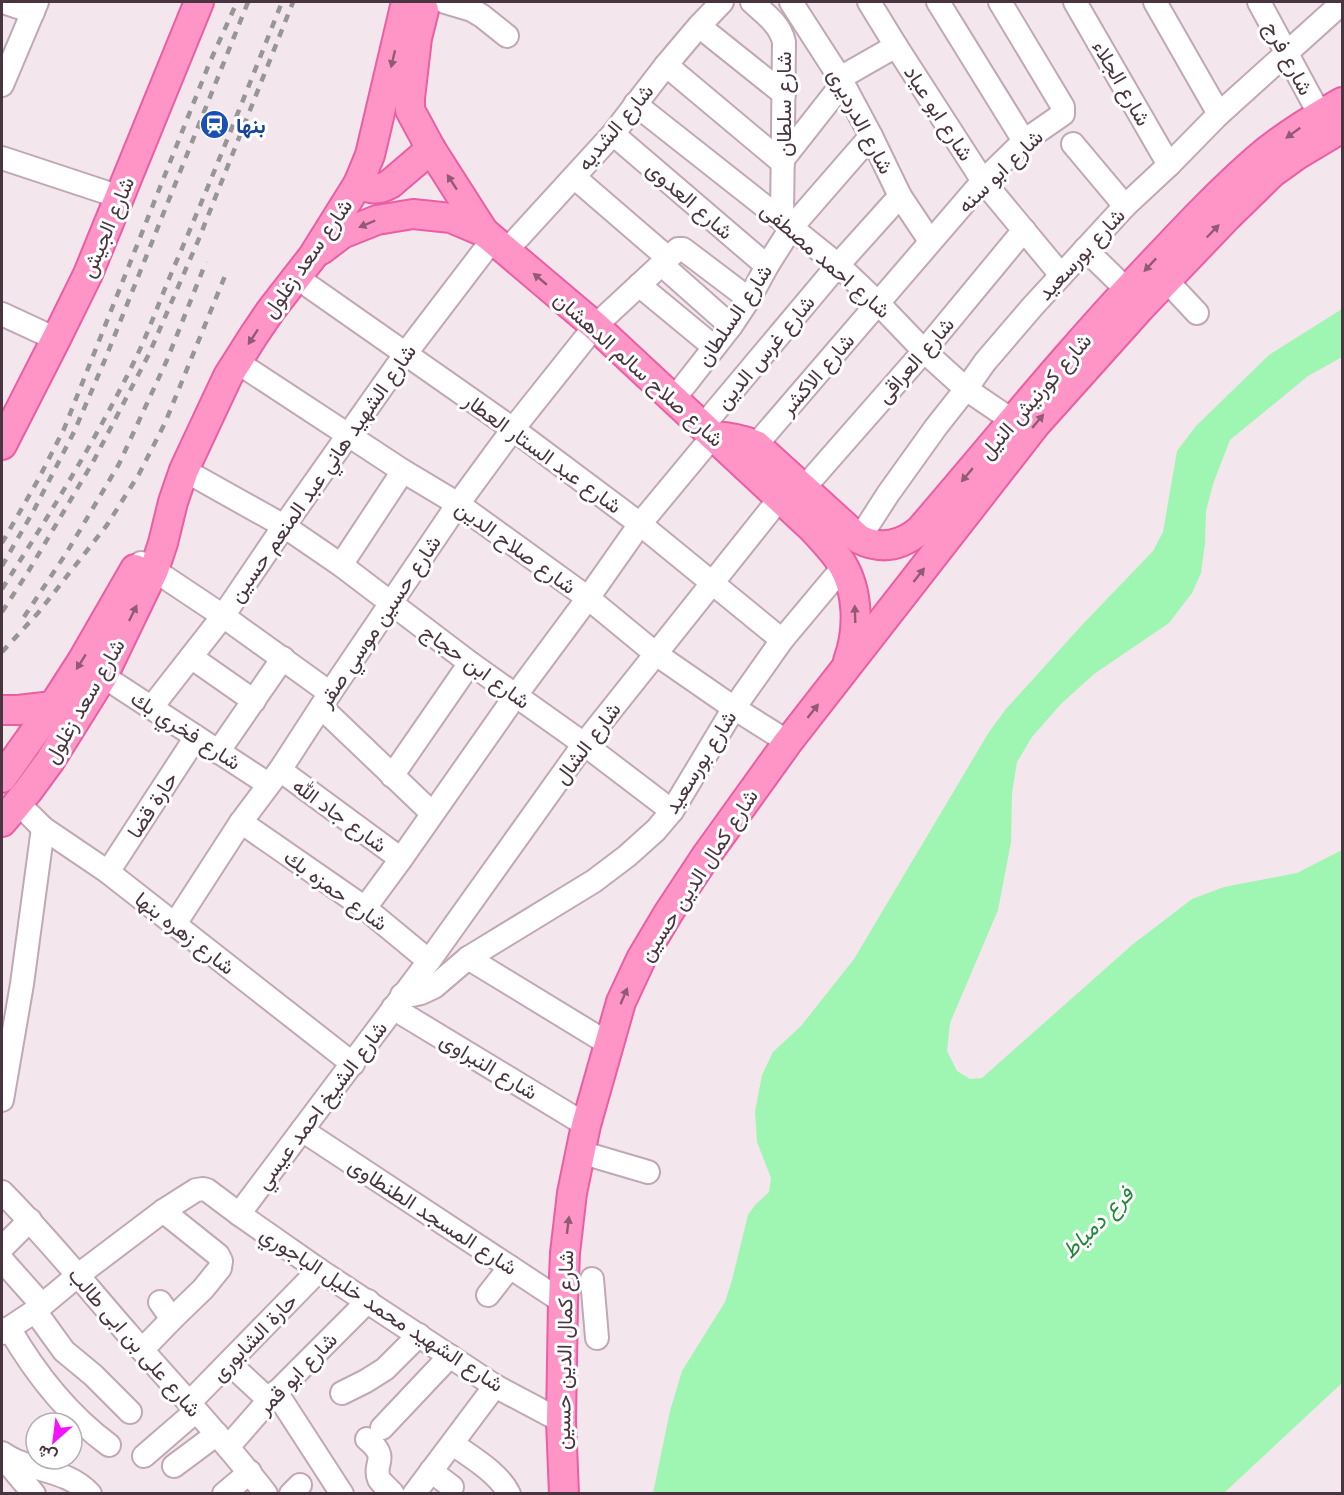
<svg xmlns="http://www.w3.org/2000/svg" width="1344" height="1495" font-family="Inter,Vazirmatn,sans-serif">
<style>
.water{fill:#9ff5b2}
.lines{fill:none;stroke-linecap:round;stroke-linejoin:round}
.minor-casing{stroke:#c0a8b5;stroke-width:26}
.major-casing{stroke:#eb5ea3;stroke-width:32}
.minor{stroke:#fff;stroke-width:22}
.major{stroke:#ff95c7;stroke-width:28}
.rail{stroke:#969696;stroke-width:4.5;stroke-dasharray:8 8;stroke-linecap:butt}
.oneway{fill:#915b76}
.labels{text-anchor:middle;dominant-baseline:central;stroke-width:6;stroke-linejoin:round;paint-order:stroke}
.street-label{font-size:21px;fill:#483540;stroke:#fff}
.transit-label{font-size:21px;font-weight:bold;fill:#164399;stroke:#fff;text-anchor:start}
.water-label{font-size:22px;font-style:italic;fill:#208738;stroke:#fff}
</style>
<rect width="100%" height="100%" fill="#f4e6ed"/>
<!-- water -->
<polygon class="water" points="1342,309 1342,357 1308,376 1230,440 1213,484 1206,511 1205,543 1201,573 1192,593 1169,623 1094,674 1061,704 1032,737 1017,762 1012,793 1011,842 998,910 950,1023 947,1051 957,1071 970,1079 982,1078 1132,945 1192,899 1224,887 1297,873 1342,850 1342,1383 1224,1493 653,1493 670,1411 682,1371 725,1302 732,1280 748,1215 755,1205 769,1192 771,1178 757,1142 755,1112 762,1075 773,1052 801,1026 854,959 989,732 1006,709 1082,625 1153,551 1163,532 1177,451 1196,426 1269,355"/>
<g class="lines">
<defs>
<g id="minor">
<polyline points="3,2 33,12"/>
<polyline points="445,2 472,10 482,16 507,36"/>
<path d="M752,2c13,12 28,22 32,40l-2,178"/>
<polyline points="791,2 840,78 871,136 900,196 930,241"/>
<polyline points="869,2 896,46 983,181 1061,275"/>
<polyline points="938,2 1024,141"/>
<polyline points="1075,2 1169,165"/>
<polyline points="1155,2 1219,114"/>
<polyline points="1259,2 1320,115"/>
<polyline points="699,26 784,94"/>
<polyline points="666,65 783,163"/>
<polyline points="840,78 896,46"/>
<polyline points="2,85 37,2"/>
<polyline points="635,104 782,220 838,265 878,303 924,351 966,389 1013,421"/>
<polyline points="613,134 767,266"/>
<polyline points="1073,144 1125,206"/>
<polyline points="2,158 120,197"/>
<polyline points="784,158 843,83"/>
<polyline points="574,177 668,258"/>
<polyline points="1085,249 1127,290"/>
<polyline points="506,251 613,134 666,65 699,26 722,2"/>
<polyline points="661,264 731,326"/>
<polyline points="296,277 513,429 640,524 782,640"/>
<polyline points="1166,280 1197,313"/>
<polyline points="639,285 714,347"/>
<polyline points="2,314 56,339"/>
<polyline points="237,362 403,471 458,504 588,598 656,654 734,708 788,742"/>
<polyline points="673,400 731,326 749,299 767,266 791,228 871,136"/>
<polyline points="702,427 838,265 900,196"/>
<polyline points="756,445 983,181 1024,141 1063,114 1063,107 1000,2"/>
<polyline points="184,470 284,526 341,565 470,663 584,744 672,811"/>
<polyline points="803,489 924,351 1024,230"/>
<polyline points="859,539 888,494 936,427 966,389 985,362 1033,306 1125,206 1169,165 1219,114 1342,3"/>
<polyline points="141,563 154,570 223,616 330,693"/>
<polyline points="341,565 403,471"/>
<polyline points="191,657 254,701"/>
<polyline points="103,676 268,784"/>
<polyline points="321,707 432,813"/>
<polyline points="151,708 223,616 284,526 406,353 493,239"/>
<polyline points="218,752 283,658"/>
<polyline points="280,770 401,859"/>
<polyline points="392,776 470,663"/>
<polyline points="18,803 43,828 108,872 353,1064"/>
<polyline points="241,822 365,908 429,961"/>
<polyline points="108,872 196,737"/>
<polyline points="365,908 401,859 516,695 588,598 640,524 713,436"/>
<polyline points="175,924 241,822 280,770 330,693 458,504 513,429 595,326 678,249 683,249 749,299"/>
<polyline points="468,958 609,1044"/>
<polyline points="402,995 412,995 421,993 434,987 468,958 594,881 627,856 656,830 672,811 734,708 782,640 844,566"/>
<polyline points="393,1008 586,1125"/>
<polyline points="2,1100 22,984 43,828"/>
<polyline points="302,1130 563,1302"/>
<polyline points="580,1152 648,1172"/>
<path d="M2,1192c45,45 85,95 127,143 46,53 94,103 137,159"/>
<polyline points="163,1211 218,1255 221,1261 220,1268 203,1289 172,1319"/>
<polyline points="239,1214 429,961 584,744 780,498"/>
<polyline points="2,1248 30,1220"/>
<polyline points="2,1260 42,1305"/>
<polyline points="592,1279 597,1338"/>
<polyline points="488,1295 510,1267"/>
<polyline points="35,1311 64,1351 93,1375 130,1412"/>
<path d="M9,1328c26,45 58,86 100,117"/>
<polyline points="2,1333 35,1311 77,1276 163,1211 196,1190 203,1189 207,1190 239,1214 319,1270 495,1386 561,1421"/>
<polyline points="142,1350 172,1319 160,1302"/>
<polyline points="229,1363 269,1400"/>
<polyline points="276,1392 342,1494"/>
<polyline points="342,1393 366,1381 385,1369 419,1335"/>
<polyline points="189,1403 319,1270"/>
<polyline points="382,1428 450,1356"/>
<path d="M367,1439c24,20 5,24 12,40 3,5 10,10 14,15"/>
<path d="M453,1444c18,13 46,29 56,50"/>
<polyline points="228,1447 269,1400 368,1301"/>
<path d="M2,1453c5,3 11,7 17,9 25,10 52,11 71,32"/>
<polyline points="2,1456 34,1494"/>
<polyline points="144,1456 196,1411"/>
<polyline points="174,1466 217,1434"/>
<polyline points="431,1471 452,1487"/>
<polyline points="224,1494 250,1472"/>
<polyline points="291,1494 300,1485"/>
<polyline points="414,1494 495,1386"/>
</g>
<g id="major">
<polyline points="424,10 417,38 410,98 410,110 431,149 484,232"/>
<path d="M358,184c12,5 20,7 32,0l41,-35"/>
<path d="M321,250l21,-16 35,-14 36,-6 38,4 33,14 111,94 217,202c10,11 22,23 30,36 17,28 17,67 6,97"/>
<path d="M713,436c16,1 29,3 43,9l103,94c22,11 42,7 61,-9 75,-87 147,-177 227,-261 35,-37 70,-75 109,-109 26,-23 57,-41 86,-58"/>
<polyline points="2,445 56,339 88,274 199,2"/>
<polyline points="2,710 18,710 53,706"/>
<polyline points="2,778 53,706 82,661 135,569"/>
<polyline points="2,822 28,791 50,761 103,676 154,570 163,543 173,502 184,470 228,376 254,335 271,310 313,256 358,184 370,155 406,2"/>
<polyline points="564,1494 561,1421 563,1302 565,1253 572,1193 586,1125 621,1002 641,959 669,912 706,856 788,742 1036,424 1140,308 1227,217 1272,173 1297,155 1342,128"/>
</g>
</defs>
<!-- minor casing -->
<use href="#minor" class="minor-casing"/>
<!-- major casing -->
<use href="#major" class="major-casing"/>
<!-- minor -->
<use href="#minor" class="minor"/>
<!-- major -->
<use href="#major" class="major"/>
<!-- rail -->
<g class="rail">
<polyline points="2,543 38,480 64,429 209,64 237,2"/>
<polyline points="2,566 34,510 74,432 104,362 248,2"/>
<path d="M2,589c46,-72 92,-146 130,-223 15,-30 26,-61 39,-92 39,-90 75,-181 111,-272"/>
<polyline points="2,612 28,572 93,462 149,354 198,241 293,2"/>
<polyline points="24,617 67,552 119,464 167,360 206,262"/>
<polyline points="2,652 38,613 107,525 139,474 165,423 227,271"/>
</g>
</g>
<!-- one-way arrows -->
<defs><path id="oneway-solid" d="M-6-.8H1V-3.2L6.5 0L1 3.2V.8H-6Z" transform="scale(1.5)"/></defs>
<g class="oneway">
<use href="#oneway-solid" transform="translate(393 59) rotate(103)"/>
<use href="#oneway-solid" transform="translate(1293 133) rotate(144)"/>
<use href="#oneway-solid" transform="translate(452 182) rotate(-123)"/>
<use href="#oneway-solid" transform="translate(367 224) rotate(157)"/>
<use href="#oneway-solid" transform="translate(1213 231) rotate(-46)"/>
<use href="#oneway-solid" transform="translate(1150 265) rotate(133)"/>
<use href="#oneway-solid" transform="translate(540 279) rotate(-140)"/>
<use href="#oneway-solid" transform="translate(253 337) rotate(123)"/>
<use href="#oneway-solid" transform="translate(1038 421) rotate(-50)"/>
<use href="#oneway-solid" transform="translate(967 475) rotate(130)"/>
<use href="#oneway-solid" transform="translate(919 575) rotate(-52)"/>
<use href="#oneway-solid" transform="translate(133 613) rotate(-64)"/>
<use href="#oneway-solid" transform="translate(855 614) rotate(-92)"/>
<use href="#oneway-solid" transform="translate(81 662) rotate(122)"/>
<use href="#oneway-solid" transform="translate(813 711) rotate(-52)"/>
<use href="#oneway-solid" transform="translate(624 996) rotate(-67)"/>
<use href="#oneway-solid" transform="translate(568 1225) rotate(-83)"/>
</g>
<!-- icons -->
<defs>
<symbol id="station-disc" viewBox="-11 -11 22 22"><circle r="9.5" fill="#1a4fb4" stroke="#fff"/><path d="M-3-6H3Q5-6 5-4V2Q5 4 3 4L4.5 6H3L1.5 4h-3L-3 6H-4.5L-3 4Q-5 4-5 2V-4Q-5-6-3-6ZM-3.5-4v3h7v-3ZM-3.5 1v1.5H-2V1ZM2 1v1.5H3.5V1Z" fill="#fff"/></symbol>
</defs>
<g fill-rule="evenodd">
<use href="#station-disc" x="198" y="108" width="33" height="33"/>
</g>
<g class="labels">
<!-- street labels -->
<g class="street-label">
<text transform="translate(1289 58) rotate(62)">شارع فرج</text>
<text transform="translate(1122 83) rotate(60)">شارع الجلاء</text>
<text transform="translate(783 104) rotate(-90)">شارع سلطان</text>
<text transform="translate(939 113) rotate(57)">شارع ابو عياد</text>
<text transform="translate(861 121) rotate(62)">شارع الدرديرى</text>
<text transform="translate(615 127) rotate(-50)">شارع الشديه</text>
<text transform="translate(1000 171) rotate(-44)">شارع ابو سنه</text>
<text transform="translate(690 200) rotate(41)">شارع العدوى</text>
<text transform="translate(107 227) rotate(-67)">شارع الجيش</text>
<text transform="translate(1081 254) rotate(-47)">شارع بورسعيد</text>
<text transform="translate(307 258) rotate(-55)">شارع سعد زغلول</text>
<text transform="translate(826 260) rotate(41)">شارع احمد مصطفى</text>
<text transform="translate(734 315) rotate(-56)">شارع السلطان</text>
<text transform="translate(765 352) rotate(-50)">شارع غرس الدين</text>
<text transform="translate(915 360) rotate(-49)">شارع العراقى</text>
<text transform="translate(639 369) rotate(42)">شارع صلاح سالم الدهشان</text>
<text transform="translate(817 374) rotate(-49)">شارع الاكشر</text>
<text transform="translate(1035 396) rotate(-49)">شارع كورنيش النيل</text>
<text transform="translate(543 453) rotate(36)">شارع عبد الستار العطار</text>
<text transform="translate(322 473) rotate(-55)">شارع الشهيد هاني عبد المنعم حسين</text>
<text transform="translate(516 547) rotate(36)">شارع صلاح الدين</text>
<text transform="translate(379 621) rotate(-56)">شارع حسين موسي صقر</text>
<text transform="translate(476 666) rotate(36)">شارع ابن حجاج</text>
<text transform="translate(84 701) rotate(-60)">شارع سعد زغلول</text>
<text transform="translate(186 730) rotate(33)">شارع فخري بك</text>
<text transform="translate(587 743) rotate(-53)">شارع الشال</text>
<text transform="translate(700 762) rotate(-58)">شارع بورسعيد</text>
<text transform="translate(152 805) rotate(-57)">حارة قضا</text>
<text transform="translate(340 815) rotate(36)">شارع جاد الله</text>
<text transform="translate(698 875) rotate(-57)">شارع كمال الدين حسين</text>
<text transform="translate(336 890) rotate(36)">شارع حمزه بك</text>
<text transform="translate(185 933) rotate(38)">شارع زهره بنها</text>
<text transform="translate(489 1066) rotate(31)">شارع النبراوى</text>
<text transform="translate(321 1105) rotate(-53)">شارع الشيخ احمد عيسي</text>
<text transform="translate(433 1216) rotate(33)">شارع المسجد الطنطاوى</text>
<text transform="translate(382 1309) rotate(33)">شارع الشهيد محمد خليل الباجوري</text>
<text transform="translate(254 1337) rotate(-46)">حارة الشابورى</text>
<text transform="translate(135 1342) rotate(49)">شارع على بن ابى طالب</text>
<text transform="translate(564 1350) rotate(-89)">شارع كمال الدين حسين</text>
<text transform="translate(297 1373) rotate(-46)">شارع ابو قمر</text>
</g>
<!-- transit labels -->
<g class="transit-label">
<text x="236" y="125">بنها</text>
</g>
<!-- water labels -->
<g class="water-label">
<text transform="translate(1097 1222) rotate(-45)">فرع دمياط</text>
</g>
</g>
<!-- border -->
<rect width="1344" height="1495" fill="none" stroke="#483540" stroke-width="6"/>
<!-- north arrow -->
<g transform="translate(54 1441) rotate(208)"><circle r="28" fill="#ffffff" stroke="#b6aeb3" stroke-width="1.5"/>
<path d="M0-4.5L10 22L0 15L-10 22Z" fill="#f513ff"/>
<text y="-9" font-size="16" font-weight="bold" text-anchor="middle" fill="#483540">ش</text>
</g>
</svg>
